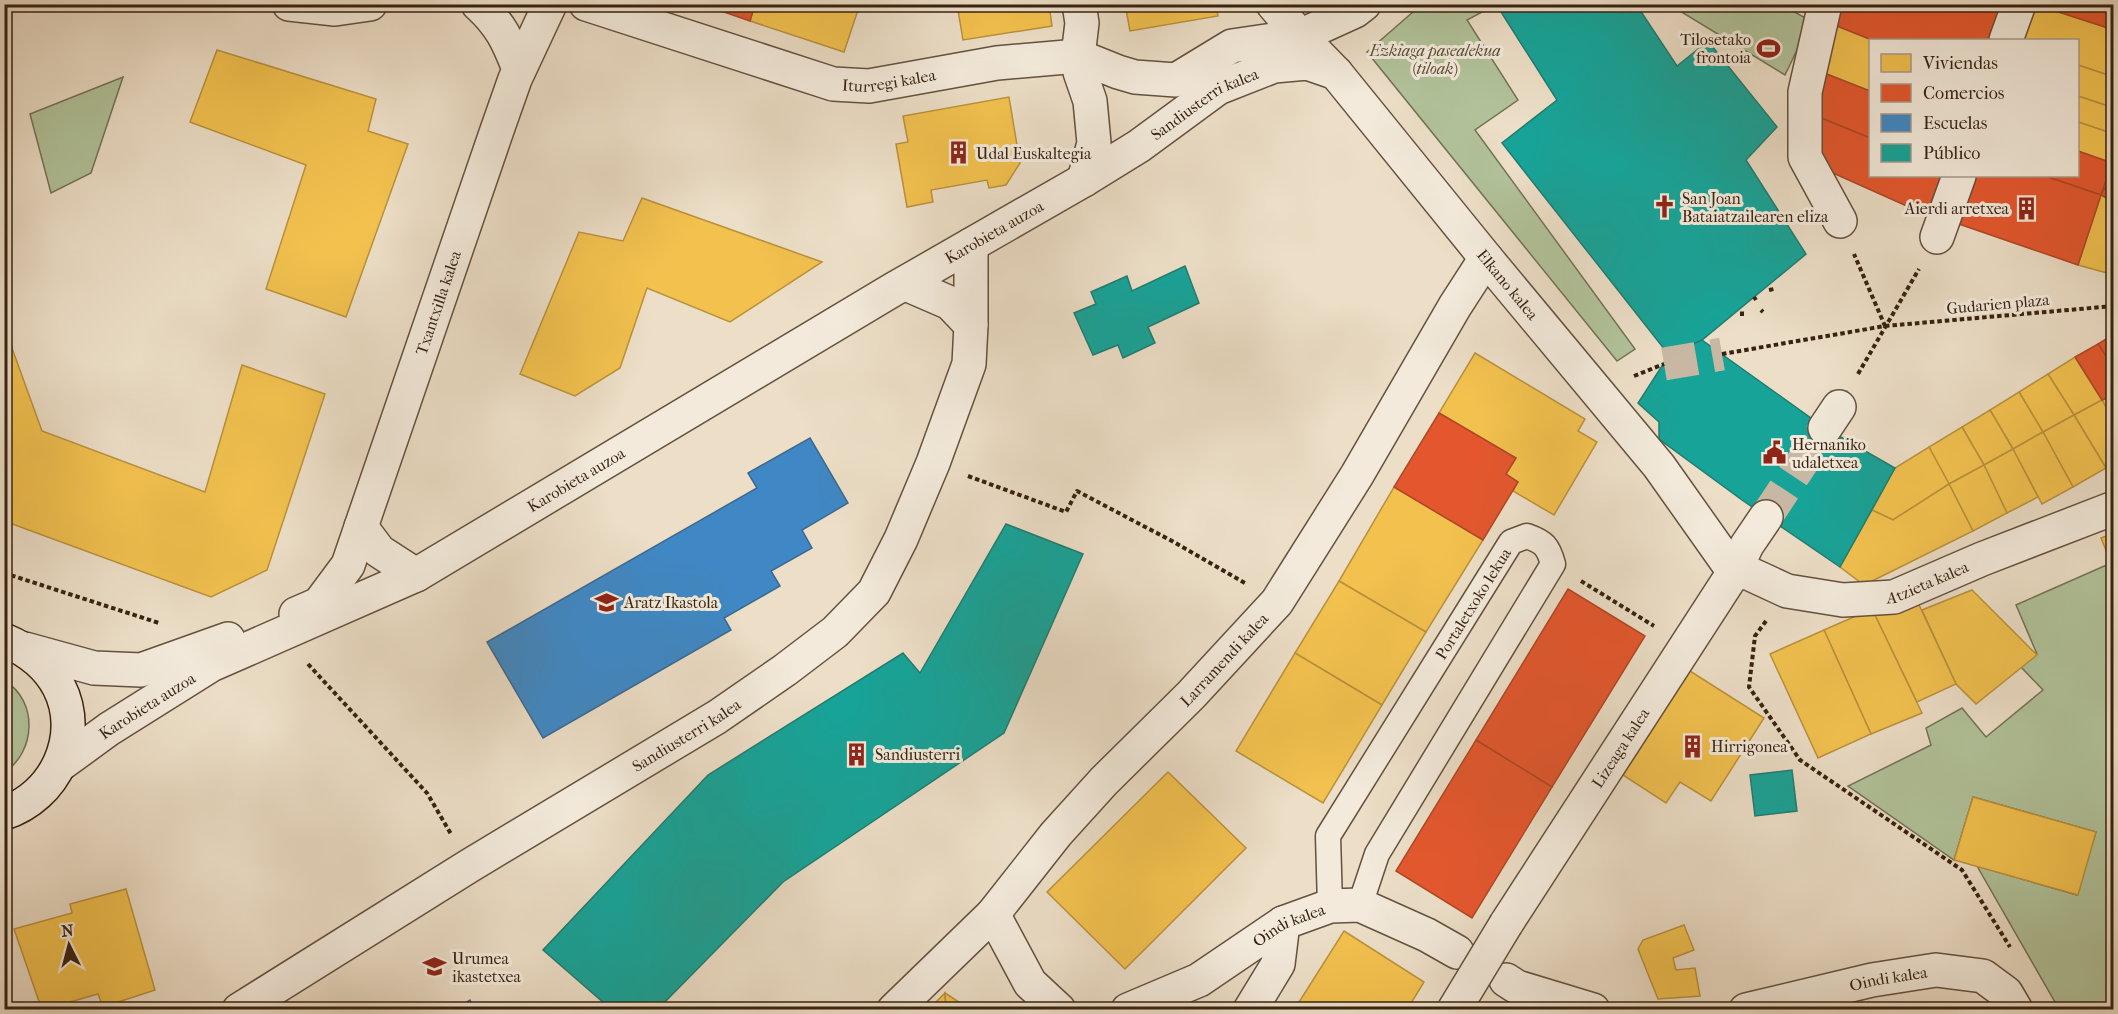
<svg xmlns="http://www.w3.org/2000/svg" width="2118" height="1014" font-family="'IM FELL French Canon',serif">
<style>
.green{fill:#b1c29a;stroke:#747256;stroke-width:1.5}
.homes{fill:#f2c14e;stroke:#ba913c;stroke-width:1.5}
.shops{fill:#e4572e;stroke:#b04725;stroke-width:1.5}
.schools{fill:#3f88c5;stroke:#3d698f;stroke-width:1.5}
.public{fill:#17a398;stroke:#217c70;stroke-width:1.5}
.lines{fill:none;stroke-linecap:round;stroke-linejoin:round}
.pedestrian-tunnel{stroke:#c8b8a3;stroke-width:33;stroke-dasharray:33 16;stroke-linecap:butt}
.service-casing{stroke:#64513e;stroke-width:27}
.pedestrian-casing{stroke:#64513e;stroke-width:36}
.minor-casing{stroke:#64513e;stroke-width:36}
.secondary-casing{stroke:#372211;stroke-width:36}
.path{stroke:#372211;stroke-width:4;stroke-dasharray:4.5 3;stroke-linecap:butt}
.service{stroke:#f3eadb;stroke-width:24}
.pedestrian{stroke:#f3eadb;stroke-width:33}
.minor{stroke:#f3eadb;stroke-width:33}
.secondary{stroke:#f3eadb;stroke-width:33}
.minor-bridge-casing{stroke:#64513e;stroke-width:36;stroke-linecap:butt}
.minor-bridge{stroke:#f3eadb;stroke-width:33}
.labels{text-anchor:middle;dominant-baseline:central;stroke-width:6;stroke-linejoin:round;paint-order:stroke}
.poi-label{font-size:16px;fill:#372211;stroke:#f3eadb;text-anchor:start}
.park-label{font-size:16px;font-style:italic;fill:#564a33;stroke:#f3eadb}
.street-label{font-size:16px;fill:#372211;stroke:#f3eadb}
</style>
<rect width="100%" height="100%" fill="#ecdec7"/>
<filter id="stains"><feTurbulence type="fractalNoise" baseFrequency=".00333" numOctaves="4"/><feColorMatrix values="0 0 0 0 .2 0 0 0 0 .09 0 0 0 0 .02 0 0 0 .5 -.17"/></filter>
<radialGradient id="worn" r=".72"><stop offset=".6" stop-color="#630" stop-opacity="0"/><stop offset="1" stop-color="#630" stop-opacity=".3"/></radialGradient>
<!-- green -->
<g class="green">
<polygon points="1421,5 1495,5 1467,20 1518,100 1475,130 1635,349 1617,361 1367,52"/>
<polygon points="1670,5 1782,5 1811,21 1785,75"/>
<polygon points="123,77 91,173 51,193 30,114"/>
<polygon points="2111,563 2114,570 2113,1009 2059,1009 1977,866 2077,895 2096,832 1973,797 1954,860 1848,786 1931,745 1926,728 1962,708 1986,737 2043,690 2021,667 2037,654 2016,605"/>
<path d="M5,681c33,20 31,70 0,91z"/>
</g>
<!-- homes -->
<g class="homes">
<polygon points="755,4 860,4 844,52 750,21"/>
<polygon points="957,4 1049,4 1052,26 963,40"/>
<polygon points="1125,4 1216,4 1218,16 1130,31"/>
<polygon points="2034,4 2114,30 2114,77 2078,65 2078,40 2012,40"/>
<polygon points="1827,22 1872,40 1870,40 1870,91 1819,71"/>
<polygon points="217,50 376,99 368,131 408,144 346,317 266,289 306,165 190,122"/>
<polygon points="2078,65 2114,77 2114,108 2078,96"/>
<polygon points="2078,96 2114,108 2114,134 2078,122"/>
<polygon points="1009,97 1020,163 1006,185 989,188 987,180 931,190 933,202 907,207 896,144 908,142 903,116"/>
<polygon points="2078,122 2114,134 2112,163 2078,151"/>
<polygon points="2101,195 2114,202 2114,275 2078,265"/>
<polygon points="642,198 822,262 730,322 647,288 620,368 575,396 520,374 579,232 623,241"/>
<polygon points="4,326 42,431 205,492 242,365 325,394 267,570 211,597 4,521"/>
<polygon points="1475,353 1585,419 1578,431 1597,442 1554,515 1513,491 1518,482 1506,474 1516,458 1439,413"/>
<polygon points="2075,357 2102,400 2074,415 2048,374"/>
<polygon points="2048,374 2074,415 2043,432 2019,392"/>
<polygon points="2019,392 2043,432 2013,449 1990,410"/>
<polygon points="2114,395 2114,422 2102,400"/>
<polygon points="2102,400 2114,422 2114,466 2106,468 2074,415"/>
<polygon points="1990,410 2013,449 1984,465 1962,427"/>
<polygon points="2074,415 2106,468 2073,487 2043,432"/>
<polygon points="1962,427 1984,465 1949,484 1929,447"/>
<polygon points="2043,432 2073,487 2042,504 2013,449"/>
<polygon points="1929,447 1949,484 1893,520 1872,510 1895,468"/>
<polygon points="2013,449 2038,497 2007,513 1984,465"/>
<polygon points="1984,465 2007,513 1973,531 1949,484"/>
<polygon points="1949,484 1973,531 1864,585 1840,567 1872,510 1893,520"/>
<polygon points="1394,487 1483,540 1426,632 1339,581"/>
<polygon points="2114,533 2114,570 2101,538"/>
<polygon points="1339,581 1426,632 1382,705 1295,653"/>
<polygon points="1972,590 2037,655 1976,704 1956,684 1922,610"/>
<polygon points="1913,592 1956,684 1917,702 1872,609"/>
<polygon points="1872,609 1922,713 1871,734 1824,630"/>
<polygon points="1824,630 1871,734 1818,758 1770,654"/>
<polygon points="1295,653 1382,705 1323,803 1236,751"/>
<polygon points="1690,671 1764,718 1711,801 1680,782 1666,803 1623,775"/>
<polygon points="1168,772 1246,848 1125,969 1047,892"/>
<polygon points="1973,797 2096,832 2078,895 1954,860"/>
<polygon points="126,889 155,990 103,1007 98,994 42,1010 14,929 72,913 70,904"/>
<polygon points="1684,925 1694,950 1673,958 1676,970 1695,968 1700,996 1658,999 1638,949 1643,940"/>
<polygon points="1344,931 1424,982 1407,1010 1294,1010"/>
<polygon points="945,993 946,1010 928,1010"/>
<polygon points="945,993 971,1010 946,1010"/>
</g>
<!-- shops -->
<g class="shops">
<polygon points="701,4 755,4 750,21"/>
<polygon points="1831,4 2006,4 1994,40 1872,40 1827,22"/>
<polygon points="2034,4 2114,4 2114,30"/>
<polygon points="1819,71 1870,91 1870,138 1814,115"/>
<polygon points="1814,115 1870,138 1870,176 1945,176 1929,216 1815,165"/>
<polygon points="2078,151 2112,163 2101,195 2045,176 2078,176"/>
<polygon points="2114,170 2114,202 2101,195"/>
<polygon points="1968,176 2045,176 2101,195 2078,265 1953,222"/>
<polygon points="2114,334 2114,368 2098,344"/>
<polygon points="2098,344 2114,368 2114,395 2102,400 2075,357"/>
<polygon points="1439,413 1516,458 1506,474 1518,482 1483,540 1394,487"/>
<polygon points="1568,589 1645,636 1552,787 1476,740"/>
<polygon points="1476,740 1552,787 1472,918 1396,871"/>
</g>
<!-- schools -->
<g class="schools">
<polygon points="810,438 848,503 802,530 812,548 771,571 780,586 724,618 731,630 543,738 487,642 757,488 748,473"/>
<polygon points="470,1000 475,1010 454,1010"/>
</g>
<!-- public -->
<g class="public">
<polygon points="1515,4 1636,4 1677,66 1708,41 1777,127 1746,160 1806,254 1702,340 1669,355 1502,143 1557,100 1501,12"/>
<polygon points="1185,266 1199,303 1148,327 1155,343 1123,358 1118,345 1093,355 1074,313 1096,304 1091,292 1127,276 1132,291"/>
<polygon points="1702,340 1825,428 1895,468 1840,567 1742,500 1659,439 1659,422 1638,403 1669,355"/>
<polygon points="1006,524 1083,554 1004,733 783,882 657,1010 612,1010 543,950 708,775 903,653 920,673"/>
<polygon points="1792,770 1797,811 1755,816 1750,775"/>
</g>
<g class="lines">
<!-- pedestrian-tunnel -->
<g class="pedestrian-tunnel">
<polyline points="1664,364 1722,354"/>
<polyline points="1766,517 1825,428"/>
</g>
<defs>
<g id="service">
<path id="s1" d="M1330,906l-2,-70 183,-294 16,-6c17,6 21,10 26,28l-176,290 -17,51"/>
</g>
<g id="pedestrian">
<polyline points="1825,4 1805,92 1805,157 1840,221"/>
<polyline points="1825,428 1839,407"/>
<polyline points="1734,572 1747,545 1766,517"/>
</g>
<g id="minor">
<polyline points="289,4 335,9 370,4"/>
<path d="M478,4c23,21 30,37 41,65"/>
<path id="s2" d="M586,4l247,80 36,2 128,-23 81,-7 40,16 17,5 41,3 56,-34 68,-10 55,-25 9,-7"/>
<polyline points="1079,4 1082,23 1078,56 1080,72 1090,101 1094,143 1084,180"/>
<path id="s3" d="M1273,4l27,32 36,37 150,185 173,208 75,106"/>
<polyline points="2006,40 2019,4"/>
<polyline points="1937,237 1959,176"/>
<polyline points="906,284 950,303 971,325"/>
<polyline points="361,527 379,551 416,575"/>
<path id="s4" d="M1734,572l14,1 39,18 56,9 51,-3 88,-38 132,-51"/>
<path id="s5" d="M296,614l23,-10 29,-39 148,-432 19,-54 35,-75"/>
<polyline points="25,649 94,668 141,670 228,639"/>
<path id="s6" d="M61,764l48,-35 102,-64 205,-90 478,-286 190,-109 55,-34 79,-58 56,-22 33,-3 29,10"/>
<polyline points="993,914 1030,983 1059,1010"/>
<path id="s7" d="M1506,924l228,-352"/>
<polyline points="1506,980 1517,987 1593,1010"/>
<path id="s8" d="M239,1010l230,-144 248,-149 68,-47 50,-38 39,-40 27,-53 32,-76 36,-99 2,-39v-80"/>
<path id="s9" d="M894,1010l99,-96 63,-80 48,-53 87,-86 86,-93 80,-127 98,-169 31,-48"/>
<path id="s10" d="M1128,1010l71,-30 84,-57 47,-17 30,-1 67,30 30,17"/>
<polyline points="1250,1010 1278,964 1283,923"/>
<path id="s11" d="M1746,1010l126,-30 64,-10 47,6 23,17 10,17"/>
</g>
<path id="secondary" d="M4,640c24,10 43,24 55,47 25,49 -4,110 -55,126"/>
</defs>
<!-- service casing -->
<use href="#service" class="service-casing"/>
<!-- pedestrian casing -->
<use href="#pedestrian" class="pedestrian-casing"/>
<!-- minor casing -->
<use href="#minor" class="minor-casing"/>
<!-- secondary casing -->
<use href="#secondary" class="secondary-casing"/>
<!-- path -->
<g class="path">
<polyline points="1769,290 1774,289"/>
<polyline points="1754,297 1756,300"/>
<polyline points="1761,310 1763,312"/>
<polyline points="1742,316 1742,310"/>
<polyline points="1885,326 2114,306"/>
<polyline points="1722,354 1885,326 1854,254"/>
<polyline points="1858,374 1919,269"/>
<polyline points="1634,376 1664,364"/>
<polyline points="968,476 1066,512 1077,491 1172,541 1245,583"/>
<polyline points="4,573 159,623"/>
<polyline points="1581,581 1654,626"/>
<polyline points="1766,621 1755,636 1749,687 1800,760 1962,870 2010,947"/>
<polyline points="308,664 427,793 451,834"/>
</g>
<!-- service -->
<use href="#service" class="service"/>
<!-- pedestrian -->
<use href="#pedestrian" class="pedestrian"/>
<!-- minor -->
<use href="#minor" class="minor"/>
<!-- secondary -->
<use href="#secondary" class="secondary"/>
<defs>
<polyline id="minor-bridge" points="1454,1010 1506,924"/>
</defs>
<!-- minor-bridge casing -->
<use href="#minor-bridge" class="minor-bridge-casing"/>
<!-- minor-bridge -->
<use href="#minor-bridge" class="minor-bridge"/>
</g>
<!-- icons -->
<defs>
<symbol id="stadium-bare" viewBox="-9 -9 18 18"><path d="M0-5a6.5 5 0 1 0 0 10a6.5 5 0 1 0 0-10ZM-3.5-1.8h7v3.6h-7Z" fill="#8f2418" stroke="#f3eadb" stroke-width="2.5" paint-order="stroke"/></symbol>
<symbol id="building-bare" viewBox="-9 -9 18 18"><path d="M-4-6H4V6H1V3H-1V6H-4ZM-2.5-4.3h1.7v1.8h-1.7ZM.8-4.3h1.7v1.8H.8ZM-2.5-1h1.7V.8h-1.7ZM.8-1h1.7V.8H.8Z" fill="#8f2418" stroke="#f3eadb" stroke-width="2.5" paint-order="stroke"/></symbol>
<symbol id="church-bare" viewBox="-9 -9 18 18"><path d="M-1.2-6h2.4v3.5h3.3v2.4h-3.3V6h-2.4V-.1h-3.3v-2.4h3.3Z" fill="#8f2418" stroke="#f3eadb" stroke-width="2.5" paint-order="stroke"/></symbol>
<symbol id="civic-bare" viewBox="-9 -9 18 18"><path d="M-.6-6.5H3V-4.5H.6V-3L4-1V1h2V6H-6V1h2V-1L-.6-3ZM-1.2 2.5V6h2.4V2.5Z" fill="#8f2418" stroke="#f3eadb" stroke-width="2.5" paint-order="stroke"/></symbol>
<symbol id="school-bare" viewBox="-9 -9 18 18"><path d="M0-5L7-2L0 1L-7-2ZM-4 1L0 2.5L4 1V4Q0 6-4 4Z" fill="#8f2418" stroke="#f3eadb" stroke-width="2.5" paint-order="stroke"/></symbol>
</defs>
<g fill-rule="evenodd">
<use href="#stadium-bare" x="1752" y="32" width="33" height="33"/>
<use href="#building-bare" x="942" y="136" width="33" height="33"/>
<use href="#church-bare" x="1648" y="190" width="33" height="33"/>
<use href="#building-bare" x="2010" y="192" width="33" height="33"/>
<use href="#civic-bare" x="1758" y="436" width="33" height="33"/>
<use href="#school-bare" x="590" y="586" width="33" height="33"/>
<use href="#building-bare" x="1676" y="730" width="33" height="33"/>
<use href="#building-bare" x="840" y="738" width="33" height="33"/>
<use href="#school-bare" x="418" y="950" width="33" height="33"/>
</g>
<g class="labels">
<!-- poi labels -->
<g class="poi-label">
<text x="1751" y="39" text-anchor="end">Tilosetako<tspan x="1751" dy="18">frontoia</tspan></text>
<text x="976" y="153">Udal Euskaltegia</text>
<text x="1682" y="198">San Joan<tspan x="1682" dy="18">Bataiatzailearen eliza</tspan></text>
<text x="2009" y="208" text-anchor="end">Aierdi arretxea</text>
<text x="1792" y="444">Hernaniko<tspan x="1792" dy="18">udaletxea</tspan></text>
<text x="624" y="602">Aratz Ikastola</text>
<text x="1711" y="746">Hirrigonea</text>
<text x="875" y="754">Sandiusterri</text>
<text x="452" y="958">Urumea<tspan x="452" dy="18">ikastetxea</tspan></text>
</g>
<!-- park labels -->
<g class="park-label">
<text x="1435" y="50">Ezkiaga pasealekua<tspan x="1435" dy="18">(tiloak)</tspan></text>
</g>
<!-- street labels -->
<g class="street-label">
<text stroke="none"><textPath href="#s2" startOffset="316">Iturregi kalea</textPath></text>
<text stroke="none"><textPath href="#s6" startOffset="1323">Sandiusterri kalea</textPath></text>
<text stroke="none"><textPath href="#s6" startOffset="1076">Karobieta auzoa</textPath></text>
<text stroke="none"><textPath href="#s3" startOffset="366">Elkano kalea</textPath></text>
<text stroke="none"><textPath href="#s5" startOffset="351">Txantxilla kalea</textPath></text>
<text transform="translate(1998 304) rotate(-5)">Gudarien plaza</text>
<text stroke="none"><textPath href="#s6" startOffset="590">Karobieta auzoa</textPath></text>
<text stroke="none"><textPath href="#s4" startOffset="201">Atzieta kalea</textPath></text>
<text stroke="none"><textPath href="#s1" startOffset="344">Portaletxoko lekua</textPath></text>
<text stroke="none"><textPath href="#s9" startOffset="482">Larramendi kalea</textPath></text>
<text stroke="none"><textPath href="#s6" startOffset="104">Karobieta auzoa</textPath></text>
<text stroke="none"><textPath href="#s8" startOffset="525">Sandiusterri kalea</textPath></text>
<text stroke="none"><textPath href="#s7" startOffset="210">Lizeaga kalea</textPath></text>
<text stroke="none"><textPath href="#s10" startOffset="183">Oindi kalea</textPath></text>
<text stroke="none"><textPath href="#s11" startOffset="146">Oindi kalea</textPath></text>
</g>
</g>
<!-- margin -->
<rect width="2118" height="1014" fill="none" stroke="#ecdec7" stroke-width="24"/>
<rect x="6" y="6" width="2106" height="1002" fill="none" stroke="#372211" stroke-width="3"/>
<rect x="12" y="12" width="2094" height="990" fill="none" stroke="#372211" stroke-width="1.5"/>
<!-- legend -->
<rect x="1869" y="39" width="210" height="138" fill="#f3eadb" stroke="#a89a8a" stroke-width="1.5"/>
<rect x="1881" y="54" width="30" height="18" fill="#f2c14e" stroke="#a89a8a" stroke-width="1.5"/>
<text x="1923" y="69" font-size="18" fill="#372211">Viviendas</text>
<rect x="1881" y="84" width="30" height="18" fill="#e4572e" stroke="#a89a8a" stroke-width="1.5"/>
<text x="1923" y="99" font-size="18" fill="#372211">Comercios</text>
<rect x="1881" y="114" width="30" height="18" fill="#3f88c5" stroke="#a89a8a" stroke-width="1.5"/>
<text x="1923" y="129" font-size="18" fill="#372211">Escuelas</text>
<rect x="1881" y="144" width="30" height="18" fill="#17a398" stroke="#a89a8a" stroke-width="1.5"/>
<text x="1923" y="159" font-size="18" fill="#372211">Público</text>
<!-- north arrow -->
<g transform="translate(69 945) rotate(354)" stroke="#f3eadb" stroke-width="4.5" paint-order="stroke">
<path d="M0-4.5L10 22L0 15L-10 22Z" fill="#372211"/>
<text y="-9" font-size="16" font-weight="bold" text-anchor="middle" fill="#372211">N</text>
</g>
<rect width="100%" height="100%" filter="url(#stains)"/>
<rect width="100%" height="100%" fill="url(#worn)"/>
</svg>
